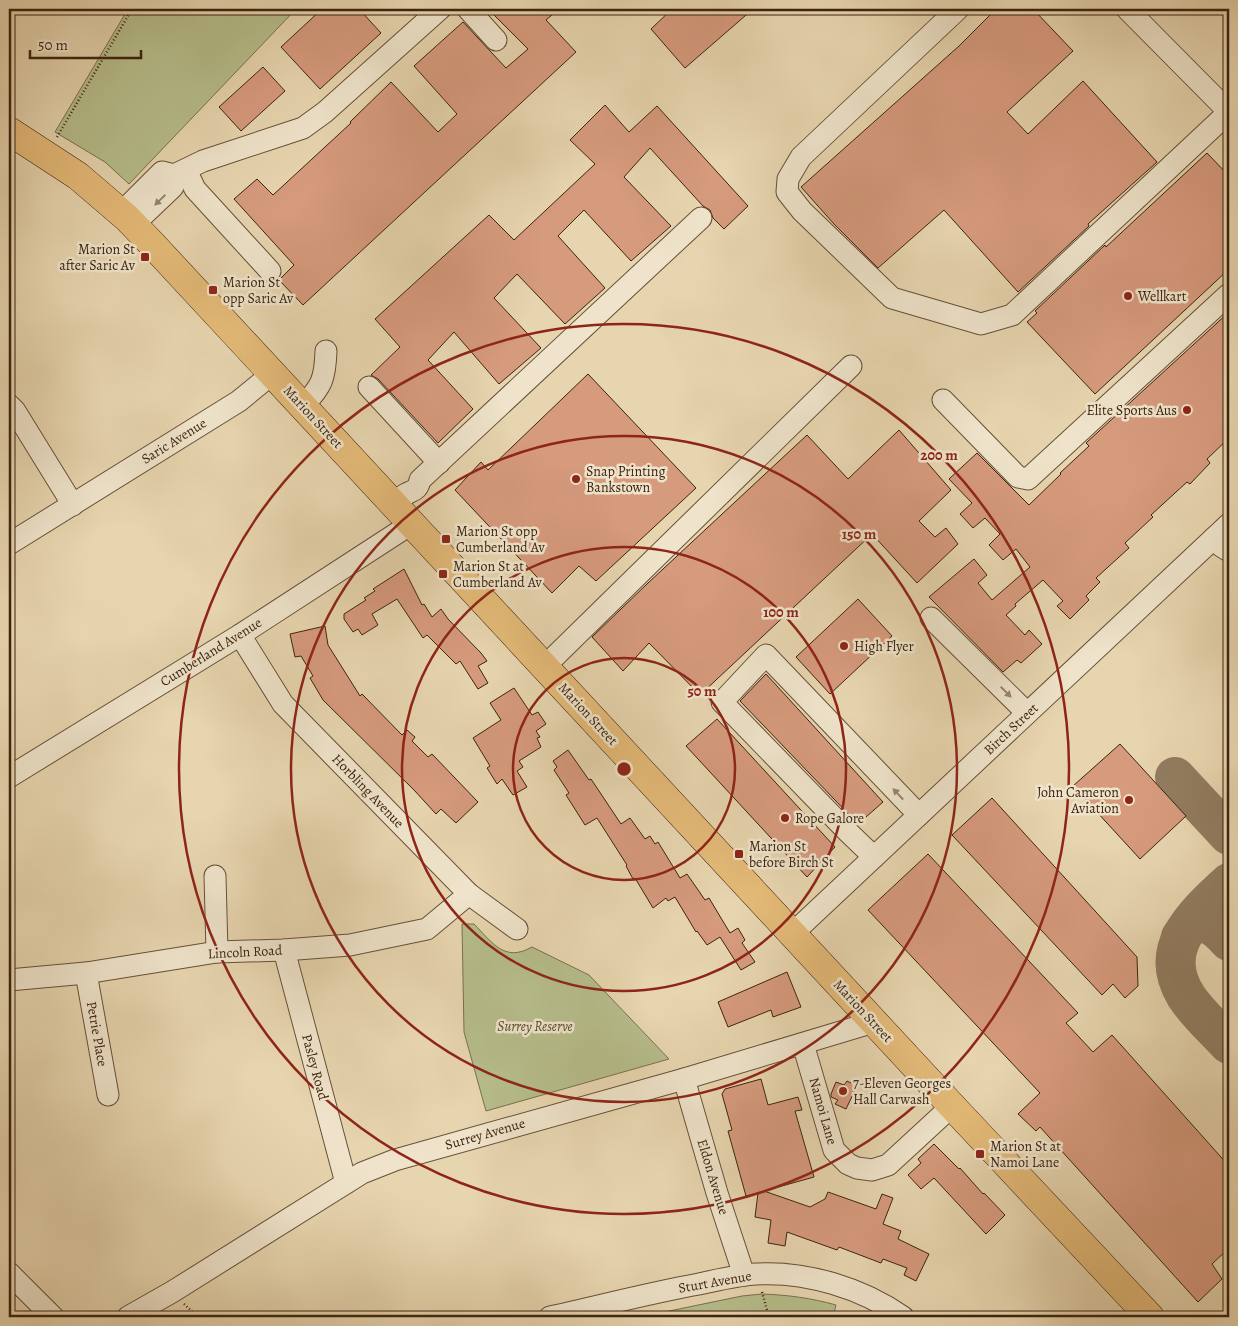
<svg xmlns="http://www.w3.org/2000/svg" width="1238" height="1326" font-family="Alegreya,serif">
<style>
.green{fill:#b6bd8b;stroke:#79704e}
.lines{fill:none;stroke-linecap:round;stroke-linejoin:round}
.taxiway{stroke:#927c60;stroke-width:40}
.building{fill:#d69a7d;stroke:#3c2310}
.minor-casing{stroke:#675038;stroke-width:23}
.major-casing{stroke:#3c2310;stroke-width:29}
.path{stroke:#3c2310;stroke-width:2.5;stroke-dasharray:1 2.5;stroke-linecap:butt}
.minor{stroke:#efe4cb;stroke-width:21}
.major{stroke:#e4ba78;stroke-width:28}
.oneway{fill:#96846e}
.ring{fill:none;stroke:#8f2418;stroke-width:2.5}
.poi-dot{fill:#8f2418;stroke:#efe4cb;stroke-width:2}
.labels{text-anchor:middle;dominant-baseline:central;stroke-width:5;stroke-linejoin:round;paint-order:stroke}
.poi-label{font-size:14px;fill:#3c2310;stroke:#efe4cb;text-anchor:start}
.street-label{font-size:14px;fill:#3c2310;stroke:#efe4cb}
.park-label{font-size:14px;font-style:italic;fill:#5a4a2f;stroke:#efe4cb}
.centre{fill:#8f2418;stroke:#efe4cb;stroke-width:2.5}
.ring-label{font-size:15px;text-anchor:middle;font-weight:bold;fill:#8f2418;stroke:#efe4cb;stroke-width:5;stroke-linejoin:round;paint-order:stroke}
</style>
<rect width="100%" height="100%" fill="#e7d5af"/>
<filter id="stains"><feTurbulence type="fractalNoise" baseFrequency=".004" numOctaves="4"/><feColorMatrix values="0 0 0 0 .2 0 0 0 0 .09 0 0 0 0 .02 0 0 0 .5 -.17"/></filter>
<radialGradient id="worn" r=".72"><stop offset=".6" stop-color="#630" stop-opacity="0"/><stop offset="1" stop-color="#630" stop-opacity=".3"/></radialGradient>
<!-- green -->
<g class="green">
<polygon points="128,9 296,9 129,184 105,162 55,132"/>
<path d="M462,924h12c18,18 30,39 58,23l57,28 80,84 -183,52 -22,-79z"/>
<path d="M762,1294c26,1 49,4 74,11l-3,12h-193l102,-21z"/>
</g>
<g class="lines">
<!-- taxiway -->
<g class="taxiway">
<polyline points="1175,777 1229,835"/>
<path d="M1229,883c-32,30 -73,64 -43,113 11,17 29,33 43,48"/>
<path d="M1181,937c16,-25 33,-13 48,4"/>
</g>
</g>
<!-- building -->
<g class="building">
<polygon points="322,9 359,9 381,33 320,89 281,47"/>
<polygon points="488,9 559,9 546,20 576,52 303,305 279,280 294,265 234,199 257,179 273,195 351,123 350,122 391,82 438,132 457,114 414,66 463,22 506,68 528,49"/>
<polygon points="672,9 753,9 685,68 651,29"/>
<polygon points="996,9 1033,9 1073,51 1007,112 1028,134 1083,81 1157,162 1088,224 1089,226 1018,292 944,210 878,268 834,224 801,187 959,46"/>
<polygon points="263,67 285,91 241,131 219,107"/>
<polygon points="605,105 629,132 657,106 748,206 724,229 713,218 710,210 703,206 650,148 624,177 671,226 631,261 584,210 558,236 605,288 565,324 517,274 494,298 541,348 499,384 454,332 428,360 473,409 438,443 378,379 371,375 400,347 375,319 489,215 514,240 595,164 570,140"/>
<polygon points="1207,153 1229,176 1229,269 1095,394 1027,322 1037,313 1035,311 1105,245 1106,247"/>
<polygon points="1229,312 1229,438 1207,459 1210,463 1190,484 1187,482 1151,515 1153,517 1125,543 1129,548 1096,578 1100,582 1086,596 1089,600 1070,619 1057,606 1063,601 1043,580 1015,604 1016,606 1006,615 1025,635 1029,630 1042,644 1021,663 1017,660 1003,672 929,597 974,559 987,575 978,583 992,600 1030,567 1016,549 1003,560 989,545 1000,534 985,518 973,528 960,514 972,503 949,479 977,453 1029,505 1061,474 1060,473 1089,446 1086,443"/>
<polygon points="588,374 696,488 596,581 579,566 552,593 455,490 481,462 488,470"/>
<polygon points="899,430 951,490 919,521 935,537 946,528 958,544 917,583 872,534 700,695 649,643 623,671 592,637 648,583 807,435 848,479"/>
<polygon points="404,569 422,605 424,604 432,617 441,609 448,619 481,653 487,661 478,666 488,683 478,689 460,661 456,664 427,635 423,638 397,599 372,614 378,625 362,635 358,629 353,632 344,619 344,614 366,600 364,598 375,591 373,589"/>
<polygon points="858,599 892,636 830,694 796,657"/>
<polygon points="325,626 328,645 360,696 362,694 402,735 407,730 415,737 412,741 428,757 432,754 478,802 456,823 441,809 436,814 414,790 323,700 310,678 313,676 301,656 295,657 290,634"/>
<polygon points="766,674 883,802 858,824 740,701"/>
<polygon points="514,688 532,715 538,712 546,724 536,731 540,737 537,738 541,747 519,761 523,767 517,771 527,787 513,795 502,779 497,784 487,768 490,766 473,738 501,720 490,703"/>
<polygon points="717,719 835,847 807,877 686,746"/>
<polygon points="1120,744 1186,816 1140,859 1073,786"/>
<polygon points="568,750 589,780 591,779 621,824 630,818 645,839 650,836 655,844 658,842 680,878 687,874 705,900 709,898 730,933 738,928 745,940 742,943 755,962 741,970 720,937 707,945 697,931 696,932 675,897 668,901 666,898 653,908 635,878 633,879 626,866 627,865 597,818 585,825 566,795 569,793 554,770 557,767 553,761"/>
<polygon points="992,798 1137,957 1138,986 1125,998 1113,984 1102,995 952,835"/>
<polygon points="928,854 1078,1013 1066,1023 1093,1052 1112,1035 1229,1166 1229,1248 1212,1264 1222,1279 1198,1302 1040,1127 1036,1131 1018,1114 1040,1093 868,910"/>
<polygon points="787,972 801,1007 773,1017 771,1010 728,1027 718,1002"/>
<polygon points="761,1079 768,1105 798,1097 802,1110 795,1111 814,1177 764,1191 810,1207 825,1199 828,1192 876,1209 882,1194 893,1198 883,1224 901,1231 898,1239 929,1254 916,1281 904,1275 907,1268 883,1259 881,1263 839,1247 837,1250 787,1232 785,1246 768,1243 771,1220 755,1217 758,1193 746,1196 728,1131 732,1130 722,1094 725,1089"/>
<polygon points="847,1081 857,1086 846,1109 835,1104 838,1100 831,1097 831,1094 836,1082 844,1085"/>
<polygon points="934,1144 959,1169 960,1168 983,1194 984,1193 1005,1215 986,1234 934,1178 921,1189 908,1175 921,1163 918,1159"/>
</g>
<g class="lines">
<defs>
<g id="minor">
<polyline points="468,9 496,40"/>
<polyline points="958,9 801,157 788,179 787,192 802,211 892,298 981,324 1012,315 1229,112"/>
<polyline points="1127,9 1229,112"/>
<polyline points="186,170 195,189 270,271"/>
<polyline points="174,175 203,161 303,128 325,112 440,9"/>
<polyline points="121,213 162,172 174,175 173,187 133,225"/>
<polyline points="369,387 439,463"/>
<polyline points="943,400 1018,477 1028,479 1229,294"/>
<polyline points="9,405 15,411 73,505"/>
<path d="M303,406c19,-20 22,-27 23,-55"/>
<path d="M394,505c4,-3 8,-9 12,-11 8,-4 12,-4 14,-14l281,-262"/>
<polyline points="1214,538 1221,546 1229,551"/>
<polyline points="9,544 239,401 272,374"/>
<polyline points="931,618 1027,713"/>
<polyline points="240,635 283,704 469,894 517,929"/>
<polyline points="544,667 851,366"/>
<polyline points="9,777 240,635 411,524"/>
<polyline points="874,857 848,832 722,702 766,655 919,815"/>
<polyline points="215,876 217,952"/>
<polyline points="792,934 1229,524"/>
<polyline points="284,950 346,1183"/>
<polyline points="86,973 108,1095"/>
<polyline points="9,980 86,973 217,952 284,950 350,945 427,929 469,894"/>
<polyline points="803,1044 834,1150 848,1164 857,1168 872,1170 888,1165 952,1106"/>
<polyline points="684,1079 717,1193 744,1275"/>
<polyline points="9,1273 53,1317"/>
<polyline points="128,1317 172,1292 362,1173 395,1160 684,1079 874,1022"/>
<path d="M550,1317c50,-11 99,-24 149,-33 19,-4 38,-9 57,-10 50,-3 106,14 147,43"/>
</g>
<polyline id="major" points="9,131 78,176 127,218 152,244 952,1106 1150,1317"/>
</defs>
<!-- minor casing -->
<use href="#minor" class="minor-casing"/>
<!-- major casing -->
<use href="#major" class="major-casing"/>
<!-- path -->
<g class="path">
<polyline points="57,137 132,9"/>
<polyline points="762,1292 769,1317"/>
<polyline points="184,1304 198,1317"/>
</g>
<!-- minor -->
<use href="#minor" class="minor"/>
<!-- major -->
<use href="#major" class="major"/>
</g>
<!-- one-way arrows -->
<defs><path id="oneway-solid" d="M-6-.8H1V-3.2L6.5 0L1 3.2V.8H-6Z" transform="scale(1.25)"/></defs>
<g class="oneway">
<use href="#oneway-solid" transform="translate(160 200) rotate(136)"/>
<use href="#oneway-solid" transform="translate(1006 692) rotate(45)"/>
<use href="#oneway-solid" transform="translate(898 794) rotate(-133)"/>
</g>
<!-- distance rings -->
<g class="ring">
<circle cx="624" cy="769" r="111"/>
<circle cx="624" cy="769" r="222"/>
<circle cx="624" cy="769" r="333"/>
<circle cx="624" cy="769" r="445"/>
</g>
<!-- markers -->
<g class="poi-dot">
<rect x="140" y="252" width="10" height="10" rx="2.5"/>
<rect x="208" y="285" width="10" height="10" rx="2.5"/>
<circle cx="1128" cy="296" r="5"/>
<circle cx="1187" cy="410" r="5"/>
<circle cx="576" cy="479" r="5"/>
<rect x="441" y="534" width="10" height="10" rx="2.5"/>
<rect x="438" y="569" width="10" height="10" rx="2.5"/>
<circle cx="844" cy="646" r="5"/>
<circle cx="1129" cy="800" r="5"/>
<circle cx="785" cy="818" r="5"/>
<rect x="734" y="849" width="10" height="10" rx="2.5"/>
<circle cx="843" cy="1091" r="5"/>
<rect x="975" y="1149" width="10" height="10" rx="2.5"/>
</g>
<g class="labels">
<!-- poi labels -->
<g class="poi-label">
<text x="135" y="249" text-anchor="end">Marion St<tspan x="135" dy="16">after Saric Av</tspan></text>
<text x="223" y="282">Marion St<tspan x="223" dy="16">opp Saric Av</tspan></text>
<text x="1138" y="296">Wellkart</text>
<text x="1177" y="410" text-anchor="end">Elite Sports Aus</text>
<text x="586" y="471">Snap Printing<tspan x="586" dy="16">Bankstown</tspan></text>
<text x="456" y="531">Marion St opp<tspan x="456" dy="16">Cumberland Av</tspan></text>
<text x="453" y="566">Marion St at<tspan x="453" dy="16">Cumberland Av</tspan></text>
<text x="854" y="646">High Flyer</text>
<text x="1119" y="792" text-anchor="end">John Cameron<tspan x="1119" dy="16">Aviation</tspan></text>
<text x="795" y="818">Rope Galore</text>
<text x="749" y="846">Marion St<tspan x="749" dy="16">before Birch St</tspan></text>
<text x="853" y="1083">7-Eleven Georges<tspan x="853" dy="16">Hall Carwash</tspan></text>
<text x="990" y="1146">Marion St at<tspan x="990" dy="16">Namoi Lane</tspan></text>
</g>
<!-- street labels -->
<g class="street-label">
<text transform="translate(313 417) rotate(47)">Marion Street</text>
<text transform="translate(174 441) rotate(-32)">Saric Avenue</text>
<text transform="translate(211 652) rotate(-32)">Cumberland Avenue</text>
<text transform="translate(588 714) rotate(47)">Marion Street</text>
<text transform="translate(1011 729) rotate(-43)">Birch Street</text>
<text transform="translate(368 791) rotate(46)">Horbling Avenue</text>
<text transform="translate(245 952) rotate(-3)">Lincoln Road</text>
<text transform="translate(863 1011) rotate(47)">Marion Street</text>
<text transform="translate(97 1034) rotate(80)">Petrie Place</text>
<text transform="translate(315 1067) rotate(75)">Pasley Road</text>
<text transform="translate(823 1111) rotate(74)">Namoi Lane</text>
<text transform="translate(485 1134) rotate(-16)">Surrey Avenue</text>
<text transform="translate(713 1177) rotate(73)">Eldon Avenue</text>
<text transform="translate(715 1282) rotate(-10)">Sturt Avenue</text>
</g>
<!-- park labels -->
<g class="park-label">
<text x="535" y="1026">Surrey Reserve</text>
</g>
</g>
<circle cx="624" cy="769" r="8" class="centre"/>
<g class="ring-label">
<text x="939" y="460">200 m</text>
<text x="859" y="539">150 m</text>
<text x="781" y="617">100 m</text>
<text x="702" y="696">50 m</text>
</g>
<!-- margin -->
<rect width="1238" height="1326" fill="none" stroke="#e7d5af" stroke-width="30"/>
<rect x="10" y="10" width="1218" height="1306" fill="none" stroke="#3c2310" stroke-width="2.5"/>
<rect x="15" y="15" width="1208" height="1296" fill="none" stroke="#3c2310"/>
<!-- scale -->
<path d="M30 50v8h111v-8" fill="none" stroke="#3c2310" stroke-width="2.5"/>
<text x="38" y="50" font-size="15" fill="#3c2310" stroke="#efe4cb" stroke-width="4" paint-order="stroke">50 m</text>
<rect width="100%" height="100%" filter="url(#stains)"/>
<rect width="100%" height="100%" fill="url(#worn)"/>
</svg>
